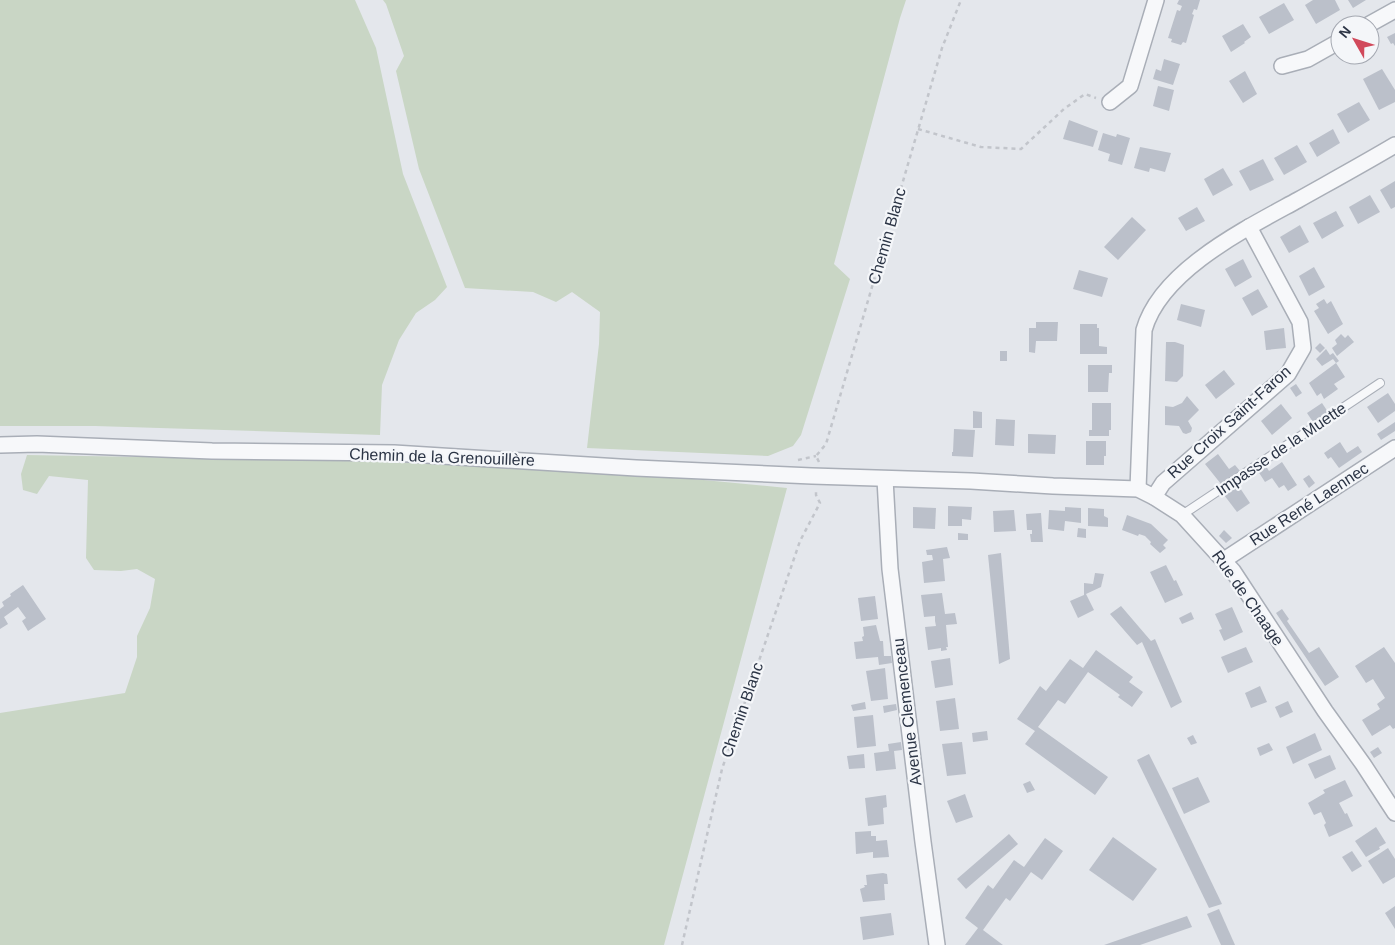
<svg xmlns="http://www.w3.org/2000/svg" width="1395" height="945" font-family="Arial,sans-serif">
<style>
.green{fill:#c9d6c5}
.building{fill:#bbc0ca}
.lines{fill:none;stroke-linecap:round;stroke-linejoin:round}
.lane-casing{stroke:#a9aeb7;stroke-width:10}
.street-casing{stroke:#a9aeb7;stroke-width:18}
.path{stroke:#c2c5cb;stroke-width:2.5;stroke-dasharray:4 4;stroke-linecap:butt}
.lane{stroke:#f7f8fa;stroke-width:8}
.street{stroke:#f7f8fa;stroke-width:15}
.labels{text-anchor:middle;dominant-baseline:central;stroke-width:4.5;stroke-linejoin:round;paint-order:stroke}
.street-label{font-size:16px;fill:#2b3445;stroke:#f4f6f9}
</style>
<rect width="100%" height="100%" fill="#e4e7ec"/>
<!-- green -->
<g class="green">
<polygon points="0,0 355,0 376,48 403,174 447,287 435,300 416,313 399,340 382,385 380,435 95,426 0,426"/>
<polygon points="383,0 906,0 900,18 834,264 850,279 801,435 793,446 768,456 587,448 599,344 600,312 572,292 556,302 533,292 465,288 419,169 396,71 404,56 386,4"/>
<polygon points="27,455 373,461 630,473 787,488 664,945 0,945 0,713 125,693 137,657 137,636 150,608 155,579 137,569 121,571 94,570 86,558 88,480 49,476 37,494 23,490 21,474"/>
</g>
<!-- building -->
<g class="building">
<polygon points="1179,0 1200,0 1197,10 1194,9 1192,14 1194,15 1186,43 1183,42 1181,45 1171,42 1172,39 1168,38 1177,10 1180,11 1182,6 1177,4"/>
<polygon points="1313,0 1335,0 1340,10 1316,24 1305,5"/>
<polygon points="1348,0 1366,0 1353,8"/>
<polygon points="1284,3 1294,20 1269,34 1259,17"/>
<polygon points="1243,24 1251,37 1244,42 1245,43 1231,52 1222,36"/>
<polygon points="1395,33 1395,46 1393,43 1391,44 1387,37"/>
<polygon points="1164,59 1180,64 1173,85 1153,79 1156,69 1161,71"/>
<polygon points="1382,69 1395,90 1395,102 1379,110 1363,79"/>
<polygon points="1245,71 1257,94 1243,103 1229,81"/>
<polygon points="1158,86 1174,90 1169,111 1153,106"/>
<polygon points="1359,102 1370,120 1348,133 1337,114"/>
<polygon points="1069,120 1098,131 1093,147 1063,139"/>
<polygon points="1333,129 1340,143 1317,157 1309,143"/>
<polygon points="1103,133 1116,137 1117,134 1130,138 1122,165 1108,161 1110,154 1098,150"/>
<polygon points="1297,145 1307,162 1284,175 1274,158"/>
<polygon points="1140,147 1171,153 1165,172 1150,168 1149,172 1134,168"/>
<polygon points="1263,159 1274,180 1250,191 1239,171"/>
<polygon points="1223,168 1233,185 1213,196 1204,179"/>
<polygon points="1395,181 1395,207 1391,209 1380,190"/>
<polygon points="1370,195 1380,212 1358,224 1349,207"/>
<polygon points="1197,207 1205,221 1186,231 1178,218"/>
<polygon points="1336,211 1344,226 1322,239 1313,223"/>
<polygon points="1132,217 1146,230 1118,260 1104,247"/>
<polygon points="1300,225 1309,242 1289,253 1280,237"/>
<polygon points="1243,259 1252,277 1235,287 1225,269"/>
<polygon points="1314,267 1325,287 1309,296 1299,276"/>
<polygon points="1079,270 1108,278 1102,297 1073,289"/>
<polygon points="1258,289 1268,307 1252,316 1242,298"/>
<polygon points="1324,299 1327,304 1331,301 1343,324 1328,334 1314,311 1319,308 1316,304"/>
<polygon points="1181,304 1205,310 1201,327 1177,320"/>
<polygon points="1036,322 1058,322 1057,341 1036,341 1035,353 1029,352 1029,328 1036,328"/>
<polygon points="1080,324 1097,324 1097,328 1099,328 1099,346 1107,347 1107,354 1080,354"/>
<polygon points="1284,328 1286,348 1266,350 1264,331"/>
<polygon points="1341,334 1345,338 1348,335 1354,342 1337,356 1332,348 1337,344 1335,340"/>
<polygon points="1166,342 1175,342 1184,345 1183,376 1177,382 1165,381"/>
<polygon points="1320,343 1325,348 1320,353 1315,348"/>
<polygon points="1326,349 1330,355 1333,353 1339,361 1336,363 1333,359 1322,366 1316,359"/>
<rect x="1000" y="351" width="7" height="10"/>
<polygon points="1336,363 1345,377 1334,384 1338,389 1324,399 1321,393 1317,396 1309,383"/>
<polygon points="1088,365 1112,365 1112,373 1109,373 1108,392 1088,392"/>
<polygon points="1224,370 1235,384 1216,399 1205,385"/>
<polygon points="1296,384 1302,393 1296,397 1290,388"/>
<polygon points="1388,393 1395,404 1395,411 1378,423 1367,407"/>
<polygon points="1187,396 1199,410 1188,421 1192,428 1191,432 1186,434 1183,433 1179,426 1165,425 1165,406 1173,407 1182,403"/>
<polygon points="1092,403 1111,403 1111,430 1109,430 1109,436 1089,436 1089,430 1092,430"/>
<polygon points="1322,403 1328,412 1313,422 1307,413"/>
<polygon points="1281,404 1292,418 1272,435 1261,421"/>
<polygon points="973,411 982,412 982,428 973,428"/>
<polygon points="996,419 1015,420 1014,446 995,445"/>
<polygon points="1395,422 1395,431 1381,440 1377,434"/>
<polygon points="954,429 975,430 973,457 952,456 952,452 953,452"/>
<polygon points="1028,434 1056,435 1055,454 1028,453"/>
<polygon points="1086,441 1106,441 1106,456 1104,456 1104,465 1086,465"/>
<polygon points="1340,442 1347,453 1358,446 1362,452 1339,468 1331,457 1328,459 1324,453"/>
<polygon points="1218,454 1229,469 1235,465 1240,471 1221,484 1205,464"/>
<polygon points="1282,462 1297,485 1288,491 1284,485 1279,488 1272,478 1265,482 1256,468 1264,463 1269,471"/>
<polygon points="1309,475 1315,483 1309,488 1303,479"/>
<polygon points="1236,482 1250,503 1237,512 1221,491"/>
<polygon points="948,506 972,507 971,520 962,519 962,526 948,526"/>
<polygon points="913,507 936,508 935,529 913,528"/>
<polygon points="1065,507 1081,508 1081,523 1065,521 1064,531 1048,529 1049,510 1065,511"/>
<polygon points="1088,508 1104,509 1104,516 1108,518 1108,527 1088,526"/>
<polygon points="1014,510 1016,531 994,532 993,511"/>
<polygon points="1041,513 1043,542 1031,542 1030,534 1032,534 1032,530 1027,530 1026,514"/>
<polygon points="1127,515 1151,524 1168,540 1163,545 1166,548 1160,553 1150,544 1151,542 1145,536 1139,534 1138,536 1122,530"/>
<polygon points="1078,528 1086,529 1086,538 1077,537"/>
<polygon points="1224,530 1232,538 1226,543 1219,536"/>
<polygon points="958,533 968,534 968,540 958,540"/>
<polygon points="947,547 950,558 943,559 945,581 924,583 922,562 933,560 932,555 927,555 926,550"/>
<polygon points="1001,553 1010,659 999,664 988,555"/>
<polygon points="1166,565 1174,581 1176,580 1183,595 1165,603 1150,572"/>
<polygon points="1095,573 1104,574 1101,587 1086,594 1094,610 1078,618 1070,601 1084,595 1084,583 1093,584"/>
<polygon points="23,585 46,619 28,631 22,621 26,618 18,607 4,617 8,624 0,629 0,609 4,606 2,602 11,596 10,594"/>
<polygon points="942,593 945,614 955,613 957,624 946,625 948,647 946,647 947,650 941,651 941,648 928,650 925,627 936,626 935,621 935,616 924,617 921,595"/>
<polygon points="875,596 878,619 861,621 858,598"/>
<polygon points="1121,606 1151,641 1155,639 1182,702 1171,708 1142,642 1137,645 1110,614"/>
<polygon points="1232,607 1243,632 1224,641 1219,630 1222,629 1215,614"/>
<polygon points="1282,609 1289,619 1287,621 1309,653 1319,647 1339,677 1325,686 1276,613"/>
<polygon points="1191,612 1194,619 1182,624 1179,618"/>
<polygon points="876,625 880,641 883,641 884,656 891,656 892,663 879,665 878,657 856,659 854,642 863,641 862,637 864,636 863,627"/>
<polygon points="1246,647 1253,662 1228,673 1221,657"/>
<polygon points="1384,647 1395,663 1395,728 1393,729 1390,725 1372,736 1362,720 1380,709 1377,704 1385,698 1373,679 1366,683 1355,666"/>
<polygon points="1096,650 1133,677 1129,682 1143,692 1132,707 1118,697 1120,695 1088,672 1065,704 1058,700 1038,727 1108,777 1095,795 1025,744 1035,731 1017,719 1040,686 1046,691 1070,659 1083,668"/>
<polygon points="950,658 953,685 935,688 931,661"/>
<polygon points="885,668 888,699 871,701 866,671"/>
<polygon points="1260,686 1267,702 1251,708 1245,693"/>
<polygon points="955,698 959,729 940,731 936,701"/>
<polygon points="1288,701 1293,712 1280,718 1275,707"/>
<polygon points="865,702 866,709 853,711 851,705"/>
<polygon points="896,704 897,710 884,713 883,706"/>
<polygon points="873,715 876,746 857,748 854,717"/>
<polygon points="987,731 988,740 973,742 972,733"/>
<polygon points="1315,733 1322,750 1293,764 1286,747"/>
<polygon points="1193,735 1197,743 1191,745 1187,738"/>
<polygon points="901,742 902,750 894,751 896,769 876,771 874,753 889,751 888,744"/>
<polygon points="962,742 966,774 947,776 942,744"/>
<polygon points="1269,743 1273,750 1260,756 1257,748"/>
<polygon points="1378,747 1382,753 1374,758 1370,752"/>
<polygon points="864,754 865,768 849,769 847,756"/>
<polygon points="1149,754 1167,790 1222,904 1209,908 1137,760"/>
<polygon points="1330,755 1336,769 1315,779 1308,764"/>
<polygon points="1198,777 1210,802 1184,814 1172,788"/>
<polygon points="1345,780 1353,796 1339,803 1345,814 1347,813 1353,826 1329,837 1324,825 1326,823 1321,812 1314,815 1308,803 1325,793 1323,790"/>
<polygon points="1030,781 1035,790 1027,793 1023,784"/>
<polygon points="965,794 973,817 956,823 947,801"/>
<polygon points="886,795 887,807 883,808 884,824 868,826 865,798"/>
<polygon points="1376,827 1386,843 1379,847 1380,849 1366,857 1355,841"/>
<polygon points="871,831 871,836 876,836 876,841 887,840 889,857 873,858 873,852 856,854 855,832"/>
<polygon points="1009,834 1018,844 966,889 957,879"/>
<polygon points="1113,837 1157,869 1133,901 1089,870"/>
<polygon points="1045,838 1063,851 1042,880 1031,872 1010,901 1006,898 983,930 1003,945 965,945 978,928 965,918 988,885 993,889 1014,860 1024,867"/>
<polygon points="1388,848 1395,859 1395,877 1383,884 1368,861"/>
<polygon points="1352,851 1362,866 1352,872 1342,857"/>
<polygon points="883,873 887,874 888,884 884,884 885,900 863,902 860,889 865,887 864,885 867,885 866,875"/>
<polygon points="1395,906 1395,929 1385,913"/>
<polygon points="1219,909 1235,945 1221,945 1207,914"/>
<polygon points="891,913 894,935 863,940 860,917"/>
<polygon points="1187,916 1192,927 1140,945 1104,945"/>
</g>
<g class="lines">
<defs>
<polyline id="lane" points="1182,515 1380,383"/>
<g id="street">
<polyline points="1368,25 1395,10"/>
<polyline points="1282,66 1308,59 1340,41"/>
<polyline points="1110,102 1130,86 1156,0"/>
<polyline points="0,445 37,444 212,451 394,453 636,468 812,476 971,481 1053,486 1138,489 1154,497 1182,515 1233,571 1325,711 1363,764 1395,813"/>
<polyline points="885,479 890,569 923,842 937,945"/>
<path d="M1138,489l6,-159c17,-60 103,-102 154,-130 32,-18 65,-36 97,-55"/>
<polyline points="1154,497 1163,483 1288,374 1303,348 1300,322 1249,227"/>
<polyline points="1224,560 1395,448"/>
</g>
</defs>
<!-- lane casing -->
<use href="#lane" class="lane-casing"/>
<!-- street casing -->
<use href="#street" class="street-casing"/>
<!-- path -->
<g class="path">
<polyline points="918,129 981,147 1021,149 1064,109 1085,94 1096,98"/>
<polyline points="798,460 816,456"/>
<polyline points="819,462 816,456 826,444 942,48 961,0"/>
<polyline points="682,945 722,769 800,541 820,503 816,495 816,490"/>
</g>
<!-- lane -->
<use href="#lane" class="lane"/>
<!-- street -->
<use href="#street" class="street"/>
</g>
<g class="labels">
<!-- street labels -->
<g class="street-label">
<text transform="translate(887 236) rotate(-74)">Chemin Blanc</text>
<text transform="translate(1229 422) rotate(-42)">Rue Croix Saint-Faron</text>
<text transform="translate(1281 449) rotate(-34)">Impasse de la Muette</text>
<text transform="translate(442 457) rotate(2)">Chemin de la Grenouillère</text>
<text transform="translate(1309 504) rotate(-33)">Rue René Laennec</text>
<text transform="translate(1248 598) rotate(55)">Rue de Chaage</text>
<text transform="translate(742 710) rotate(-71)">Chemin Blanc</text>
<text transform="translate(907 712) rotate(-97)">Avenue Clemenceau</text>
</g>
</g>
<!-- north arrow -->
<g transform="translate(1355 40) rotate(309)"><circle r="24" fill="#f4f6f9" stroke="#a4a8b1"/>
<path d="M0-4L9 19L0 12L-9 19Z" fill="#d1495b"/>
<text y="-8" font-size="14" font-weight="bold" text-anchor="middle" fill="#2b3445">N</text>
</g>
</svg>
